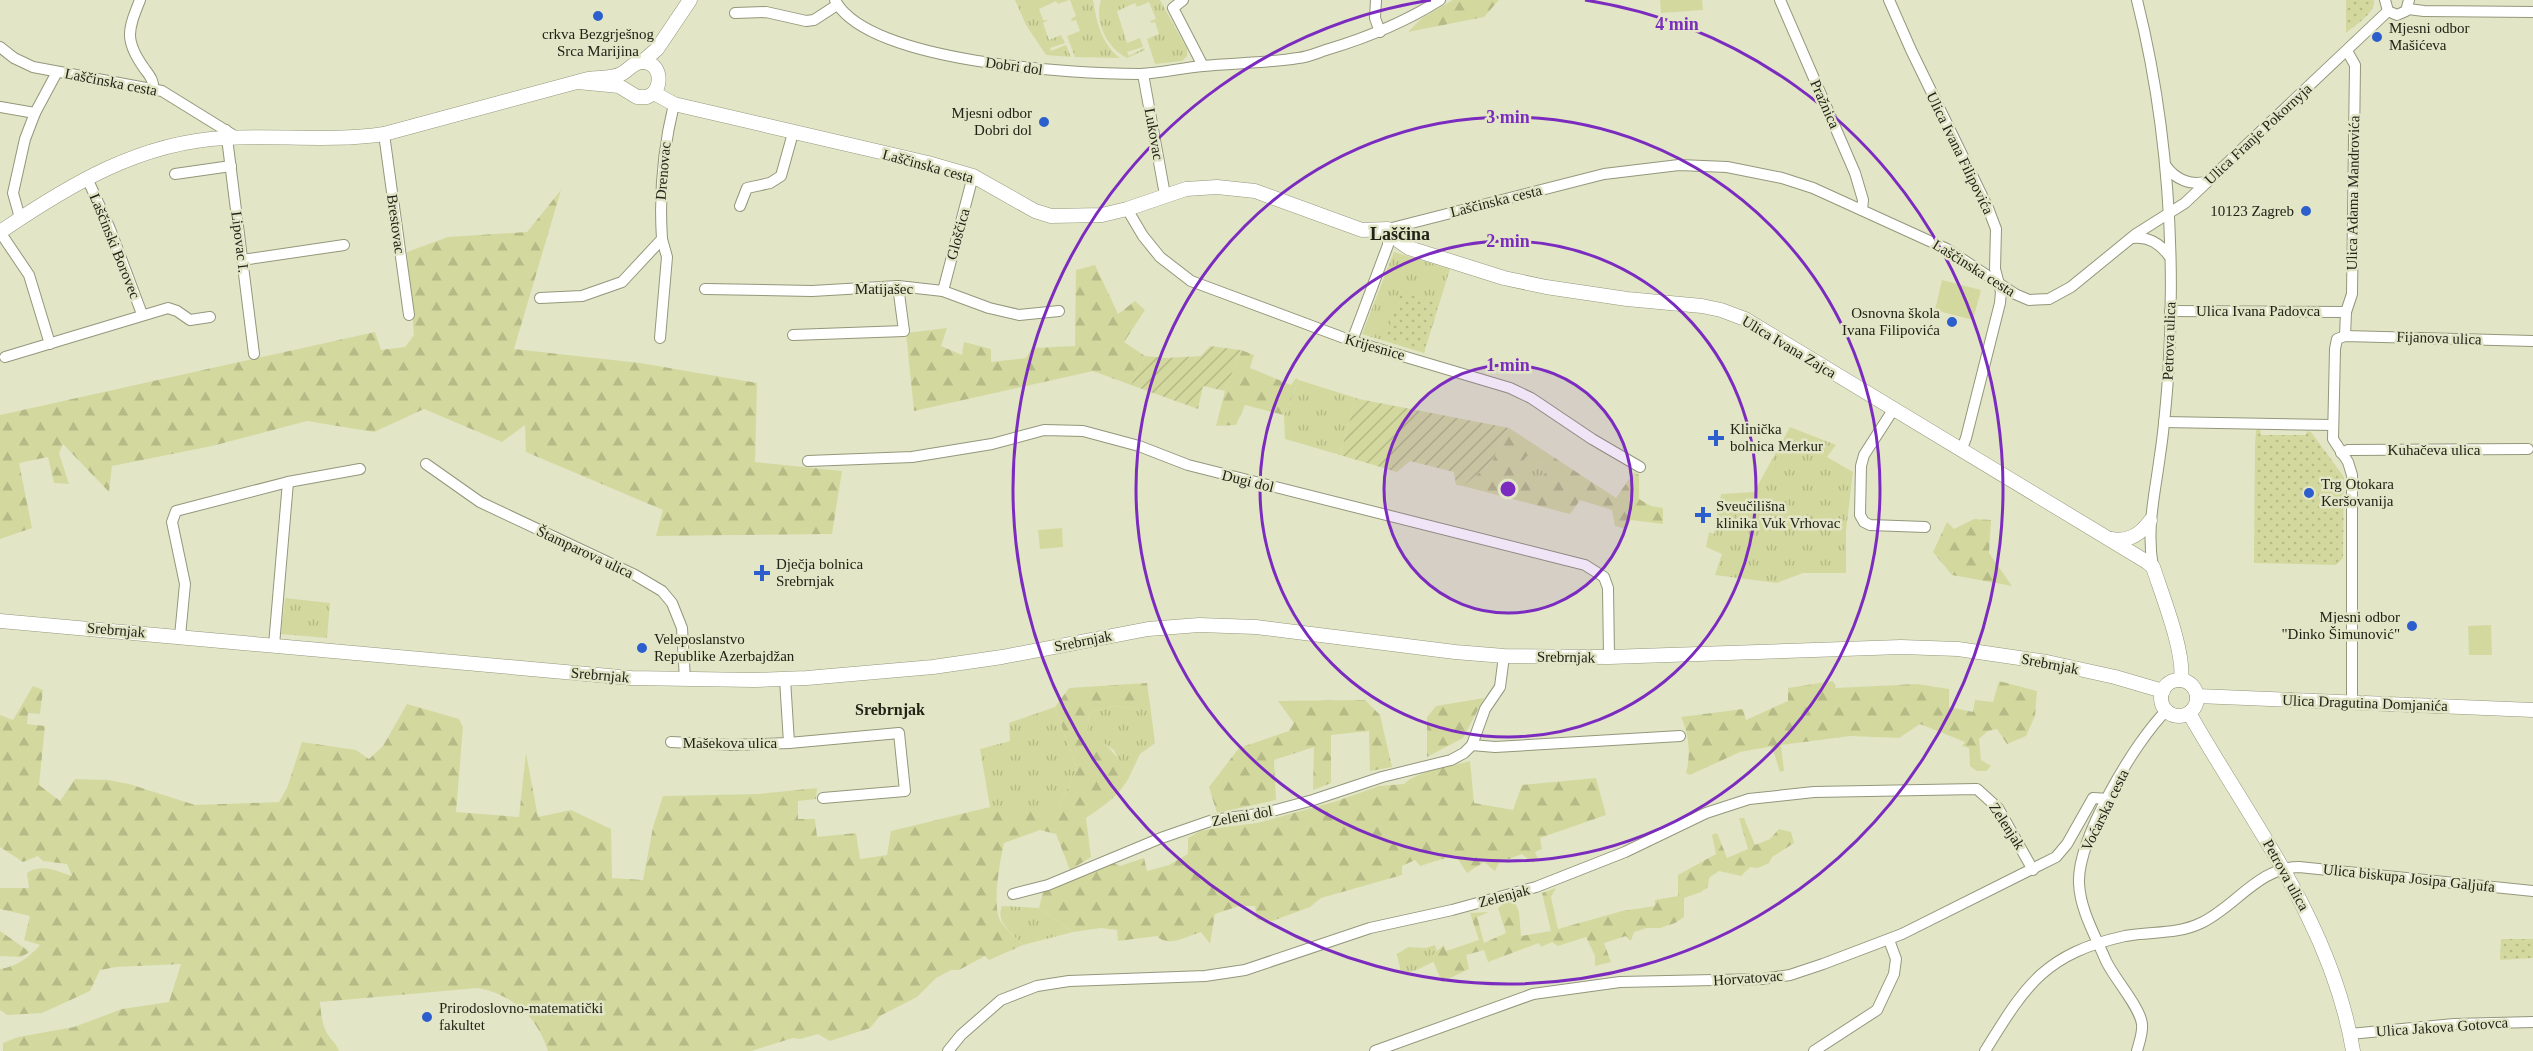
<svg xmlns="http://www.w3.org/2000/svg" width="2533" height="1051" font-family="Georgia,serif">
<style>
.grass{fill:url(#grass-tufts)}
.forest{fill:url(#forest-firs);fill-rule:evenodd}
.park{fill:url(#park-dots)}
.garden{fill:url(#garden-furrows)}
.pitch{fill:#d3d99e}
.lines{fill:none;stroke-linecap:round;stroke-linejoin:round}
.minor-casing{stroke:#94977a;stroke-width:12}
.major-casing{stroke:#94977a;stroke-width:15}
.minor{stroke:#fff;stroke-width:10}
.major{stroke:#fff;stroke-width:14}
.ring{fill:none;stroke:#7b2cbf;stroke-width:3}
.poi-dot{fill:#2c5fcd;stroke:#e2e6c7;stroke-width:2}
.labels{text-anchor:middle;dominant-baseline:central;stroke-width:5;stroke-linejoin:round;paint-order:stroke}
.poi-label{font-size:15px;fill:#212317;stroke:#e2e6c7;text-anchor:start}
.street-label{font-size:15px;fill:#212317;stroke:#e2e6c7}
.neighbourhood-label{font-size:16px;font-weight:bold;fill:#212317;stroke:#e2e6c7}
.quarter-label{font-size:18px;font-weight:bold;fill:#212317;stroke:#e2e6c7}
.centre{fill:#7b2cbf;stroke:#e2e6c7;stroke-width:3}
.ring-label{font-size:18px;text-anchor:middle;font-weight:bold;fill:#7b2cbf;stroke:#e2e6c7;stroke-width:5;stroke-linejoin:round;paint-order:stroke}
</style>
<defs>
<pattern id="grass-tufts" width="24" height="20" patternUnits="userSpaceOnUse" patternTransform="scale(1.5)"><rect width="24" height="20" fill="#d3d99e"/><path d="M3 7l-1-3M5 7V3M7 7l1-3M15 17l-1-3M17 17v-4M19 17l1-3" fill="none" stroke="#b5ba87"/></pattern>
<pattern id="forest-firs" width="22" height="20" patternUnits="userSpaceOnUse" patternTransform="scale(1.5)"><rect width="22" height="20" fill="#d3d99e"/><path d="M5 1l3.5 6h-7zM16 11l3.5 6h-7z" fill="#b5ba87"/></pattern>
<pattern id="park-dots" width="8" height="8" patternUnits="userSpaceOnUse" patternTransform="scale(1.5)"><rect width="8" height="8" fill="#d3d99e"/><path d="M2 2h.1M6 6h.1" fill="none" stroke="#b5ba87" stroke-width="1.8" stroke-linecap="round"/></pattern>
<pattern id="garden-furrows" width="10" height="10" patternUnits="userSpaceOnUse" patternTransform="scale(1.5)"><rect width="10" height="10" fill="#d3d99e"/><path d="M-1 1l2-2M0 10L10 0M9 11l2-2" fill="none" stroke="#b5ba87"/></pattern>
</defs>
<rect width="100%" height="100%" fill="#e2e6c7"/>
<!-- grass -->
<g class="grass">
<polygon points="1015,0 1069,0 1058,4 1056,1 1039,9 1043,20 1048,20 1043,23 1049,40 1061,35 1065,43 1050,48 1051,51 1066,45 1071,57 1046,55 1026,25"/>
<path d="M1070,0h23c4,23 8,43 27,58l-45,-1 -8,-21 13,-5 -4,-11 -4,1 -1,-2 5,-3z"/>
<path d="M1101,0h59l27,49v7l-5,5 -27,3 -8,-25 12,-5 -4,-12 -4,1 -1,-2 6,-2 -7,-17 -12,5 -2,-4 -18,8 10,32 13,-5 3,9 -16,5 2,4 15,-8 1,2 -18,8c-20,-10 -33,-36 -26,-58z"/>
<polygon points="1394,252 1450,269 1424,353 1362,334"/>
<polygon points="1299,380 1356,398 1340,455 1285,439 1284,415"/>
<polygon points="1790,427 1836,445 1827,457 1853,472 1846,531 1846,573 1803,573 1777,583 1715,575 1722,554 1706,547 1709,532 1714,534 1721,494 1754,492"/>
<polygon points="1527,456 1550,467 1535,486 1513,473"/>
<polygon points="285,598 330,603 327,638 281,634"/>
<polygon points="1143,704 1150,704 1155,743 1140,754 1132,771 1120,763 1114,750 1087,733 1089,713 1113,706 1132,708"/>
<polygon points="1055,707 1077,770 1058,807 990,807 980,749 1010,741 1009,723"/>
<path d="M1002,906l37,2 34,24 -50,13c-11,-12 -28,-23 -21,-39z"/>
<path d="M1435,945l2,6 -1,10c-11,4 -23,13 -35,12l-4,-19 11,-7 18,1z"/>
</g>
<!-- forest -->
<g class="forest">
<polygon points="1453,0 1499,0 1484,17 1408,32 1422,18"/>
<polygon points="561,190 514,349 640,363 757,383 755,462 842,471 832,534 656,536 663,510 526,452 525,425 502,442 424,409 374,432 307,421 212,446 112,466 109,492 63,444 59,453 69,484 54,483 48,457 19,463 32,528 0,539 0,415 375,332 381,350 405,347 414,335 407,252 448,237 527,232"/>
<polygon points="1095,265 1118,314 1135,301 1145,310 1124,342 1145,356 1131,385 1093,371 914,411 906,333 947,328 941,346 962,355 964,342 991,349 991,362 1026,358 1032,348 1075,346 1076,270"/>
<polygon points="1241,350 1254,355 1250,368 1291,385 1296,378 1299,380 1284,415 1245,405 1236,425 1216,426 1225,391"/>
<path d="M1509,428l107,70 18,-26 5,3v24l12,7 12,2v16l-32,-4 -5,9 -11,-3 -3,-16 -32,-10 -10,14 -107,-28 28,-23zM1527,456l23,11 -15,19 -22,-13z"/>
<polygon points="1974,519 1991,520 1989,553 2012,586 1952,575 1933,552 1947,522 1954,529"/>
<path d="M1833,681l3,7 81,-4 32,5v18l24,5 2,-12 18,2 6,-21 38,10 -2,25 -9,20 -19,8 -10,-15 -9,2 -9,8 2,21 10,6 -5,5h-9l-7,-5 -1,-18 -7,-2 3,-4 -45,-18 -21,14 -49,-2 -69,9 3,26 -4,1 -8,-25h-4l-28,5 -50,23 -4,-2c5,-18 3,-39 -5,-56l62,-8 3,11 42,-19v-13z"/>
<path d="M1147,683l3,21 -18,4 -19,-2 -24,7 -2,20c23,8 27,26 45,38 -8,21 -28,35 -46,47l5,39 -21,13 -14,-36 -16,-4 -36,13c-4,19 -12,60 -4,77 5,9 16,18 23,25l-34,15 -4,-4 -26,14h-8l-15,8 -19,19 -37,19 -10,12 -40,13 -12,-7 -18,5 -7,-1 -42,13h-203c-11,-34 -34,-56 -70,-63l-158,14c1,11 2,24 8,33 4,6 8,8 11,16h-336v-8l15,-6 56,-10 48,-18 47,-7 12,-38 -65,3 -16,3 -10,21 -48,22 -35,2 -7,-5v-41c18,-3 28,-11 40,-24l-16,-5 6,-24 -30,-7v-21h29l-2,-15c15,-10 30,-2 45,3l-5,-12 -24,-3 -5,-5 -15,6 -23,-15v-132l13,5 20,-34 10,4 -3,24 -12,-1 -1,11 18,2 -6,59 21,16 15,-22 33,1 21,4 66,21 84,-3 8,-14 15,-46 54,8 13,9 14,-13 24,-42 52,15 4,8 -7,85 63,5 7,-64 12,64 33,-7 40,19 1,49 31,2 10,-53 10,-31 95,-2 59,-6 -1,11 -18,2v18h17l2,18 39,-4 4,26 27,-4 4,-24 99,-24h68l19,-37 -22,-63 14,-19z"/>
<polygon points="1484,698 1463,738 1427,757 1427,717 1436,706"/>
<polygon points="1365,700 1380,715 1392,767 1370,771 1369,731 1331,735 1331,783 1313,790 1314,747 1274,760 1276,800 1217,813 1209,787 1239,748 1289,731 1294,723 1278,701"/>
<path d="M1470,761l4,42 39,7 9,-25 74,-7 10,37 -66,23 2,11 -7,3 3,7 -5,4 -11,-9 -23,9 -4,8 -11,-9 -17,11 -12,-18 -35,11 -5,-6 -13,6v9l-81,23 -11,9 -38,14 -15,-1 -2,-14h-16l-24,8 -5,30 -9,-12c-13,4 -33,16 -44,4l-39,5 -1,-11 -16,-2 -28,4 -34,-24 4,-16 70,-29 7,3 24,-8 3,13 22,-6 19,-11v-16l12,-7 17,-3 40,-5 80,-22 42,-15 25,-2c11,-12 49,-18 66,-23z"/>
<polygon points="1739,818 1744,818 1755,845 1770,839 1779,829 1791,832 1794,843 1772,857 1769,863 1758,868 1750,867 1741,876 1719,871 1709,878 1708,887 1701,892 1684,898 1684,917 1675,923 1660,928 1647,928 1634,932 1631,941 1626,936 1604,943 1611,962 1595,966 1595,956 1586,937 1558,946 1552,942 1541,947 1539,943 1488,962 1484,950 1466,955 1469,969 1442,982 1431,956 1444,945 1446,951 1479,940 1470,913 1489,912 1477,917 1484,943 1506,933 1498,908 1510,898 1514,900 1519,912 1521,936 1551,931 1542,893 1556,888 1551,897 1558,929 1622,911 1655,906 1655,900 1678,896 1678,875 1716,854 1712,835 1716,833 1718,835 1727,858 1748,849"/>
<polygon points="0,931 30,952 21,957 0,956"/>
</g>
<!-- park -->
<g class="park">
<path d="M2346,0h28c2,13 -19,25 -28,33z"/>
<polygon points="1401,290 1439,303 1424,351 1386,338"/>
<polygon points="2260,427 2261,435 2306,435 2307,431 2311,432 2344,477 2343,558 2336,565 2254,563 2255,445 2256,430"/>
<polygon points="2501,939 2533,939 2533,958 2500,960"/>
</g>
<!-- garden -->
<g class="garden">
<polygon points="1210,346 1241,350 1225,391 1203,386 1198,409 1131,385 1145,356 1166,358 1201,356"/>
<polygon points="1356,398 1359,399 1509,428 1491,463 1463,486 1456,485 1454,472 1410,461 1397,472 1340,455"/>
</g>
<!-- pitch -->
<g class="pitch">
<polygon points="1660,0 1702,0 1703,10 1661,13"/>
<polygon points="1942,280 1981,290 1973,320 1935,310"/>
<polygon points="1062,528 1063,547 1040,549 1038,530"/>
<polygon points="2491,625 2492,655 2469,655 2468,626"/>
</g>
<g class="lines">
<defs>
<g id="minor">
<path d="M140,0c-12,30 -16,40 4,68 5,7 10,12 9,21"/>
<path d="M835,0c32,63 241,74 305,74 21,-1 42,-6 63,-8 32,-3 64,-3 95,-8 11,-1 21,-6 31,-9 40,-12 76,-27 111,-49"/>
<polyline points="1183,0 1173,8 1203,66"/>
<polyline points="1376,0 1375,18 1380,32"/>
<polyline points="1780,0 1855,173 1863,200 1862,210"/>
<polyline points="1889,0 1911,50 1988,208 1996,229 1995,269 2001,292 2000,303 1966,438 1961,451"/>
<path d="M2137,0c31,124 39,251 31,378 -2,26 -4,52 -8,77 -5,39 -14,73 -7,112"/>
<polyline points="2385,0 2388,11 2397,15 2406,11 2409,0"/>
<polyline points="2408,9 2424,11 2533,12"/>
<polyline points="735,13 766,12 806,21 814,20 837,5"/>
<polyline points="0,47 14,58 33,67 162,91 238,138"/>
<polyline points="1143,74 1165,195"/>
<polyline points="0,107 35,113"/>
<polyline points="226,130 254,354"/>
<polyline points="384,134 409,315"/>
<path d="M2166,166c9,13 26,21 41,15"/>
<polyline points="175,174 231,166"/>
<polyline points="87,178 110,229 142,314"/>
<polyline points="740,206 747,188 770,183 781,176 793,133"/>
<polyline points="1127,209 1143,236 1160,257 1191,281 1352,341 1510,388 1531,398 1592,439 1640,467"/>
<polyline points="20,218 13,193 25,139 35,113 57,72"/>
<polyline points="0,232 29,275 50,344"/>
<path d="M2132,238c15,-2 28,5 37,18"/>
<polyline points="242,260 344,245"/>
<polyline points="705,289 812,291 898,286 943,291 989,308 1019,315 1059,311"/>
<polyline points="943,291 973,176"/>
<path d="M540,298l42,-2 40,-14 40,-43c-3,-46 1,-90 12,-135"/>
<polyline points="2170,311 2346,312"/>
<polyline points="793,335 904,331 898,286"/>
<polyline points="2345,336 2346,312 2352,294 2355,65 2347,51"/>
<polyline points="660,338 667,257 662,239"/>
<polyline points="1352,341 1388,245 1388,229 1604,174 1679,165 1727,167 1782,178 1813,188 1947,249 2015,294 2029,300 2049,299 2071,287 2136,234 2185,203 2388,11"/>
<polyline points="5,357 168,308 177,311 190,320 210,317"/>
<polyline points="1893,410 1864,455 1861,466 1860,515 1864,522 1870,525 1925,527"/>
<polyline points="2164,422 2333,425"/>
<polyline points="2341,453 2348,450 2528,449"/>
<polyline points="808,461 912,457 992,444 1044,430 1083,431 1139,446 1188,465 1585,565 1604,577 1608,588 1609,657"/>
<polyline points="426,464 480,502 635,575 662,591 672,603 682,628 685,680"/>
<polyline points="180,636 185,584 172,522 176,511 288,482 360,469"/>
<polyline points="274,645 288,482"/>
<polyline points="785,679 789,743 899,733 905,791 823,798"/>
<polyline points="2352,702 2352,475 2348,462 2333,439 2335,349 2337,339 2345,336 2533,341"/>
<polyline points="671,742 732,745 789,743"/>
<polyline points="1472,745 1495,747 1680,736"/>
<polyline points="1013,894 1048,885 1161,838 1213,820 1265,813 1313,800 1382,777 1451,760 1464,753 1472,745 1485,709 1500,687 1504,656"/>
<polyline points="2350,1034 2454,1024 2533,1022"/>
<polyline points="948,1051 961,1035 1001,1000 1037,986 1069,981 1205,976 1245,970 1370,928 1452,910 1536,887 1625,852 1706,813 1749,799 1814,792 1977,789 1998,808 2033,870"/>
<polyline points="1375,1051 1533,994 1620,982 1762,979 1790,975 1823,964 1902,934 2056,857 2067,844 2093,798 2109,799"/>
<polyline points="1814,1051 1877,1010 1894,974 1896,959 1889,940"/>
<path d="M1985,1051c41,-66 59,-97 140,-115 26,-5 51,-1 76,-13 34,-16 58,-56 98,-56l234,24"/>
<path d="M2137,1051c2,-8 6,-18 5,-27 -2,-17 -28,-46 -36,-63 -10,-24 -26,-51 -27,-78 -2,-44 56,-142 88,-173"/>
</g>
<g id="major">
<polyline points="642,62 657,49 690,0"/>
<path d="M654,93l20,11 254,59 45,13 62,35 16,5 51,-1 25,-6 59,-20 31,-2 38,4 107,39 26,-1 11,12 10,7 95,30 42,9 81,12 75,7 19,4 24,9 402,243 6,5c9,28 32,85 28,113"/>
<path d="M0,232c69,-47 140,-90 225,-94 53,-3 106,4 159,-4l204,-55c10,-2 23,0 33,-5 7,-3 11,-11 20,-12 18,-1 22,19 13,31l-7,4h-10l-18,-11 -41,-4"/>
<path d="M2111,539c17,3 29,-4 39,-18"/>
<polyline points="0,621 631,678 754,680 807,678 933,667 1002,657 1148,629 1199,625 1256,627 1455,652 1504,656 1609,657 1901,647 1958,649 2047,662 2115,677 2163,691"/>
<circle cx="2179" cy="698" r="18"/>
<polyline points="2197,696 2533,710"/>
<path d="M2189,713c62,109 143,211 164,338"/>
</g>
</defs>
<!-- minor casing -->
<use href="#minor" class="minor-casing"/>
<!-- major casing -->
<use href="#major" class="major-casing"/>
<!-- minor -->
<use href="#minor" class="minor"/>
<!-- major -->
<use href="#major" class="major"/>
</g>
<!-- distance rings -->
<circle cx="1508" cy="489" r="124" fill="#7b2cbf" fill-opacity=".12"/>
<g class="ring">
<circle cx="1508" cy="489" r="124"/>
<circle cx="1508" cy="489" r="248"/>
<circle cx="1508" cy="489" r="372"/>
<path d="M1585 0A495 495 0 1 1 1431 0"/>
</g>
<!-- markers -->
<g class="poi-dot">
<circle cx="598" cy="16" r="6"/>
<circle cx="2377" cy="37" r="6"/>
<circle cx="1044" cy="122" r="6"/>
<circle cx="2306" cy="211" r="6"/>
<circle cx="1952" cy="322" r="6"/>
<path d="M1713 429h6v6h6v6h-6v6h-6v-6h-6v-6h6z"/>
<circle cx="2309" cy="493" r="6"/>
<path d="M1700 506h6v6h6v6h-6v6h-6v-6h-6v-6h6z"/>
<path d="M759 564h6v6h6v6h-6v6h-6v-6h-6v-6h6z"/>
<circle cx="2412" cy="626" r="6"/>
<circle cx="642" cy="648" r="6"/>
<circle cx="427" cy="1017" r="6"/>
</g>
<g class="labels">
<!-- poi labels -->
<g class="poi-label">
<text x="2389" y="28">Mjesni odbor<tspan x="2389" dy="17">Mašićeva</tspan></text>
<text x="598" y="34" text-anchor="middle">crkva Bezgrješnog<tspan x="598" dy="17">Srca Marijina</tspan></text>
<text x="1032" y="113" text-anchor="end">Mjesni odbor<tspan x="1032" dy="17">Dobri dol</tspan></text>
<text x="2294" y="211" text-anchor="end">10123 Zagreb</text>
<text x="1940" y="313" text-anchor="end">Osnovna škola<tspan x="1940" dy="17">Ivana Filipovića</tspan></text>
<text x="1730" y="429">Klinička<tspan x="1730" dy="17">bolnica Merkur</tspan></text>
<text x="2321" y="484">Trg Otokara<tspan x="2321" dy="17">Keršovanija</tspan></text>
<text x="1716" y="506">Sveučilišna<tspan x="1716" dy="17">klinika Vuk Vrhovac</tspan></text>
<text x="776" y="564">Dječja bolnica<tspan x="776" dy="17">Srebrnjak</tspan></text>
<text x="2400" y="617" text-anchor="end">Mjesni odbor<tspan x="2400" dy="17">"Dinko Šimunović"</tspan></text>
<text x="654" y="639">Veleposlanstvo<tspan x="654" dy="17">Republike Azerbajdžan</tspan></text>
<text x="439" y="1008">Prirodoslovno-matematički<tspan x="439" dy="17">fakultet</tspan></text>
</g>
<!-- street labels -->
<g class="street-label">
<text transform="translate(1014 66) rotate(8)">Dobri dol</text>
<text transform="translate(111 82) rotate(11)">Laščinska cesta</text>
<text transform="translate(1825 104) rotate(66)">Pražnica</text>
<text transform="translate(1154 134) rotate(80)">Lukovac</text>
<text transform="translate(2258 134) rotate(-43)">Ulica Franje Pokornyja</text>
<text transform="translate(1960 153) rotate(64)">Ulica Ivana Filipovića</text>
<text transform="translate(928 166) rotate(15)">Laščinska cesta</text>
<text transform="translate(663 171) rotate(-85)">Drenovac</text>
<text transform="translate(2353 193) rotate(-89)">Ulica Adama Mandrovića</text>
<text transform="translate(1496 201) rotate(-14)">Laščinska cesta</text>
<text transform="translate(396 224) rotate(82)">Brestovac</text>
<text transform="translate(958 234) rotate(-75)">Gloščica</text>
<text transform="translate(240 242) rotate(83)">Lipovac I.</text>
<text transform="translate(115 246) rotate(68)">Laščinski Borovec</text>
<text transform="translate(1974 268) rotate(32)">Laščinska cesta</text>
<text x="884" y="289">Matijašec</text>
<text x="2258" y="311">Ulica Ivana Padovca</text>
<text transform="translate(2439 338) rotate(2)">Fijanova ulica</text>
<text transform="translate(2169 341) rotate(-88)">Petrova ulica</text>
<text transform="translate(1375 347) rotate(16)">Krijesnice</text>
<text transform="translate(1789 347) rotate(31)">Ulica Ivana Zajca</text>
<text x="2434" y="450">Kuhačeva ulica</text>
<text transform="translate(1248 481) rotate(14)">Dugi dol</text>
<text transform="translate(585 552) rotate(25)">Štamparova ulica</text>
<text transform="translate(116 630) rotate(5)">Srebrnjak</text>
<text transform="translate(1083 641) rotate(-11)">Srebrnjak</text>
<text transform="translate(1566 657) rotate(1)">Srebrnjak</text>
<text transform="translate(2050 664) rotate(11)">Srebrnjak</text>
<text transform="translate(600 675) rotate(5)">Srebrnjak</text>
<text transform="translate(2365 703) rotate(2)">Ulica Dragutina Domjanića</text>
<text x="730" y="743">Mašekova ulica</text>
<text transform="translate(2105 810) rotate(-64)">Voćarska cesta</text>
<text transform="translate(1242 816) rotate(-10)">Zeleni dol</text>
<text transform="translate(2007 826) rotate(57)">Zelenjak</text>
<text transform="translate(2286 875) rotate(61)">Petrova ulica</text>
<text transform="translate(2409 878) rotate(6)">Ulica biskupa Josipa Galjufa</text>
<text transform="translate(1504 896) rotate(-15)">Zelenjak</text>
<text transform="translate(1748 978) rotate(-4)">Horvatovac</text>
<text transform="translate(2442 1027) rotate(-4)">Ulica Jakova Gotovca</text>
</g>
<!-- neighbourhood labels -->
<g class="neighbourhood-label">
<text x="890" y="709">Srebrnjak</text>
</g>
<!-- quarter labels -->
<g class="quarter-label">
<text x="1400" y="234">Laščina</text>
</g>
</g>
<circle cx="1508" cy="489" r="9" class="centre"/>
<g class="ring-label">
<text x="1677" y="30">4 min</text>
<text x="1508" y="123">3 min</text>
<text x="1508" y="247">2 min</text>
<text x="1508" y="371">1 min</text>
</g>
</svg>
